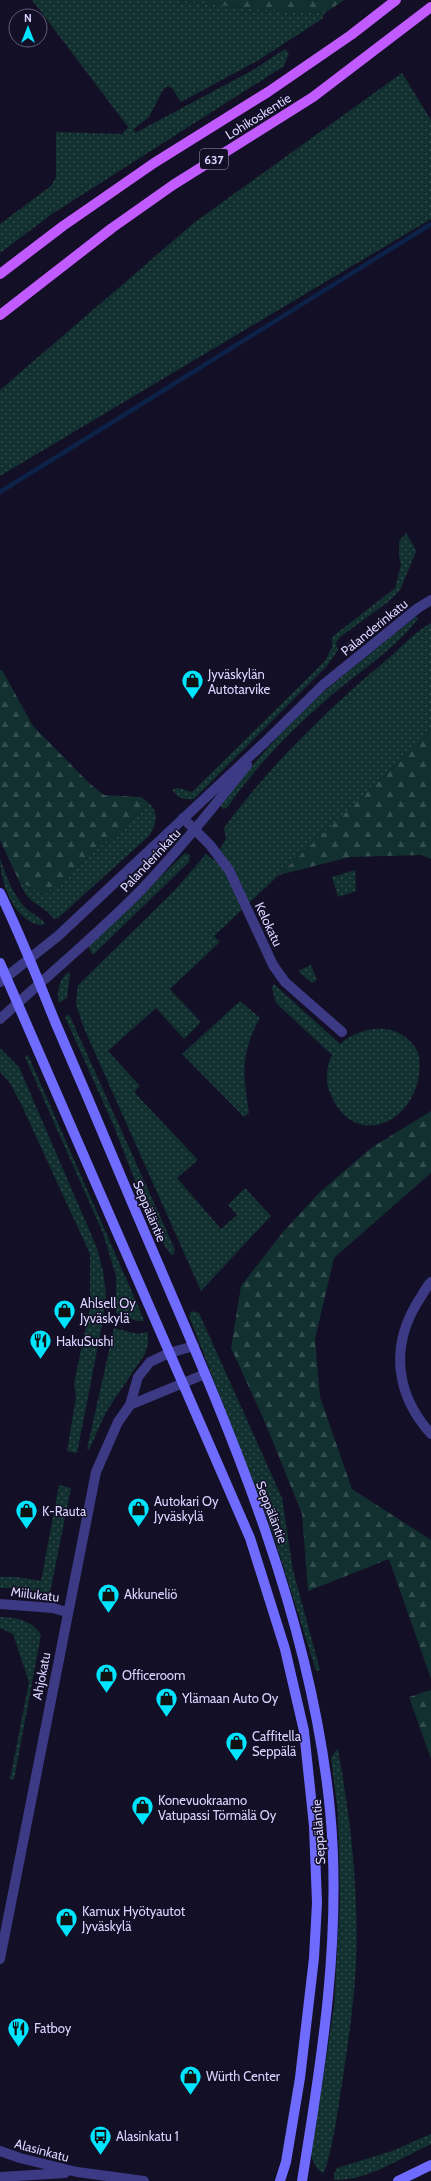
<svg xmlns="http://www.w3.org/2000/svg" width="431" height="2181" font-family="Cabin,sans-serif">
<style>
.grass{fill:url(#grass-dots)}
.forest{fill:url(#forest-firs)}
.lines{fill:none;stroke-linecap:round;stroke-linejoin:round}
.stream{stroke:#0c2248;stroke-width:4.5}
.minor{stroke:#3d3a85;stroke-width:10}
.tertiary{stroke:#3d3a85;stroke-width:10}
.secondary{stroke:#6f6bff;stroke-width:10}
.primary{stroke:#c25bff;stroke-width:10}
.labels{text-anchor:middle;dominant-baseline:central;stroke-width:3;stroke-linejoin:round;paint-order:stroke}
.shield{fill:#130f26;stroke:#9e99be;stroke-width:1}
.shield-label{font-size:12px;font-weight:bold;fill:#d9d4ff}
.street-label{font-size:13px;fill:#d9d4ff;stroke:#130f26}
.poi-label{font-size:13px;fill:#d9d4ff;stroke:#130f26;text-anchor:start}
</style>
<defs>
<pattern id="grass-dots" width="8" height="8" patternUnits="userSpaceOnUse"><rect width="8" height="8" fill="#12302f"/><path d="M2 2h.1M6 6h.1" fill="none" stroke="#344d4e" stroke-width="1.8" stroke-linecap="round"/></pattern>
<pattern id="forest-firs" width="22" height="20" patternUnits="userSpaceOnUse"><rect width="22" height="20" fill="#12302f"/><path d="M5 1l3.5 6h-7zM16 11l3.5 6h-7z" fill="#344d4e"/></pattern>
</defs>
<rect width="100%" height="100%" fill="#130f26"/>
<!-- grass -->
<g class="grass">
<polygon points="32,0 177,0 252,9 325,13 322,19 257,61 181,102 172,88 168,86 163,90 149,117 134,129 135,133 253,70 285,49 289,53 284,66 52,214 0,253 0,224 51,186 56,177 56,132 122,134 128,127"/>
<polygon points="402,73 431,120 431,219 0,476 0,390 195,222"/>
<path d="M406,533l9,15 1,4 -16,38 -12,12 -48,35 -4,6 2,7 -12,17 -132,132c-11,1 -15,-1 -22,-9l6,-2 14,4 133,-131 7,-14v-10l63,-49 6,-23 -2,-9v-15z"/>
<path d="M415,617h2l1,2c-26,33 -63,55 -94,83 -36,31 -70,67 -97,106l-4,1 -2,-3 1,-6 65,-74 36,-34z"/>
<path d="M431,623v109l-217,204 6,6 -50,47 31,33 -17,17 -28,-31 -48,43 32,35 -6,6 64,68 -21,18 44,51 16,-14 -9,-10 17,-17 26,28 -70,75 -118,-265 -7,-22 2,-19 97,-95 31,-36 7,6 13,-21 -2,-11c46,-63 101,-116 160,-166 15,-12 30,-30 47,-39z"/>
<path d="M150,804c9,9 6,20 0,31l-92,83 -4,1c-14,-18 -25,-12 -35,-38l25,14z"/>
<polygon points="185,853 190,855 189,862 94,954 92,954 88,946"/>
<path d="M0,859c6,15 12,34 23,46 6,8 15,10 22,18l-2,2c-27,0 -43,-42 -43,-66z"/>
<polygon points="355,870 356,891 338,897 332,877"/>
<polygon points="311,965 317,980 312,983 298,971"/>
<path d="M68,972l2,2 -3,24 -8,5c-3,-10 0,-24 9,-31z"/>
<path d="M274,984l66,60c24,-20 61,-23 78,8 13,62 -61,107 -88,41 -5,-11 -4,-27 2,-38l-56,-52 -4,-15z"/>
<path d="M240,1001l20,17c-20,36 -17,56 -11,95l-5,4 -62,-63z"/>
<polygon points="69,1014 173,1245 175,1250 173,1255 171,1255 154,1230 113,1124 65,1017"/>
<polygon points="0,1048 19,1067 97,1248 103,1271 106,1293 103,1320 77,1453 67,1451 76,1397 74,1383 90,1308 90,1254 22,1106 10,1083 0,1072"/>
<polygon points="28,1055 139,1308 144,1321 137,1321 116,1313 116,1276 103,1233 25,1057"/>
<polygon points="192,1311 199,1313 282,1498 293,1570 320,1670 316,1671 274,1537 191,1321 189,1315"/>
<polygon points="114,1328 137,1334 148,1332 148,1345 145,1354 106,1412 89,1450 87,1449"/>
<polygon points="59,1485 71,1488 50,1593 15,1588 0,1588 0,1577 17,1577 41,1581"/>
<path d="M0,1617c16,0 33,4 41,18l-27,145 -4,-1 19,-97 -16,-48 -13,-6z"/>
<path d="M336,1750h2c13,70 21,143 18,214 -2,40 -8,80 -14,120 -5,30 -8,60 -18,89 -8,-2 -10,-11 -13,-18l23,-148 6,-108 -2,-86 -7,-55z"/>
<path d="M431,2134v10c-29,13 -63,37 -97,36v-6l3,-6 55,-17z"/>
</g>
<!-- forest -->
<g class="forest">
<polygon points="177,0 344,0 325,13 252,9"/>
<polygon points="0,670 2,670 33,726 89,783 104,795 141,797 150,804 44,895 19,881 0,840"/>
<polygon points="431,732 431,859 421,855 350,857 279,875"/>
<polygon points="431,1111 431,1173 334,1258 315,1339 320,1397 352,1489 431,1540 431,1679 389,1559 308,1591 302,1514 264,1420 231,1348 241,1286 283,1232 319,1193 371,1148"/>
<polygon points="431,1690 431,1759 409,1697"/>
</g>
<g class="lines">
<!-- stream -->
<polyline class="stream" points="0,492 431,224"/>
<!-- minor -->
<g class="minor">
<polyline points="183,818 210,845 229,870 273,965 285,982 342,1032"/>
<path d="M431,1282c-6,6 -9,14 -14,21 -27,45 -21,92 14,131"/>
<polyline points="0,1604 53,1608 67,1612"/>
</g>
<!-- tertiary -->
<g class="tertiary">
<polyline points="0,982 58,936 265,742 323,685 418,608 431,600"/>
<path d="M0,1019c47,-43 96,-83 141,-129 38,-40 72,-82 106,-125"/>
<polyline points="130,1405 205,1374"/>
<polyline points="0,1959 96,1472 118,1422 130,1405 138,1377 150,1362 169,1353 194,1346"/>
<polyline points="0,2151 20,2158 77,2172 144,2181"/>
<polyline points="0,2177 65,2173"/>
</g>
<!-- secondary -->
<g class="secondary">
<path d="M0,893c21,43 38,87 56,131 26,60 52,121 77,181 83,195 176,392 197,605 12,124 -8,249 -28,371"/>
<polyline points="0,963 250,1538 285,1649 304,1731 314,1826 317,1903 314,1958 300,2078 286,2162 280,2181"/>
<polyline points="398,2181 431,2165"/>
</g>
<!-- primary -->
<g class="primary">
<polyline points="0,274 63,226 154,163 268,92 351,35 396,0"/>
<polyline points="0,315 112,228 173,185 313,97 431,7"/>
</g>
</g>
<!-- icons -->
<defs>
<symbol id="shop-pin" viewBox="-11 -11 22 30"><path d="M0 17L-7.5 6A9.5 9.5 0 1 1 7.5 6Z" fill="#00e5ff" stroke="#130f26"/><path d="M-5-2.5h2.3a2.7 3.5 0 0 1 5.4 0H5L5.5 6h-11ZM-1.5-2.5h3a1.5 2.3 0 0 0-3 0Z" fill="#111"/></symbol>
<symbol id="restaurant-pin" viewBox="-11 -11 22 30"><path d="M0 17L-7.5 6A9.5 9.5 0 1 1 7.5 6Z" fill="#00e5ff" stroke="#130f26"/><path d="M-5-6h1v4h1v-4h1v4h1v-4h1v5L-1.5 .5V6h-2V.5L-5-1ZM5-6V6H3V1.5H1.5Q1.5-4 5-6Z" fill="#111"/></symbol>
<symbol id="bus-pin" viewBox="-11 -11 22 30"><path d="M0 17L-7.5 6A9.5 9.5 0 1 1 7.5 6Z" fill="#00e5ff" stroke="#130f26"/><path d="M-5-6H5V4H4V6H2V4H-2V6H-4V4H-5ZM-3.5-4V0h7V-4ZM-3.5 1.2v1.5H-2V1.2ZM2 1.2v1.5H3.5V1.2Z" fill="#111"/></symbol>
</defs>
<g fill-rule="evenodd">
<use href="#shop-pin" x="180" y="668" width="25" height="34"/>
<use href="#shop-pin" x="52" y="1298" width="25" height="34"/>
<use href="#restaurant-pin" x="28" y="1328" width="25" height="34"/>
<use href="#shop-pin" x="126" y="1496" width="25" height="34"/>
<use href="#shop-pin" x="14" y="1498" width="25" height="34"/>
<use href="#shop-pin" x="96" y="1582" width="25" height="34"/>
<use href="#shop-pin" x="94" y="1662" width="25" height="34"/>
<use href="#shop-pin" x="154" y="1686" width="25" height="34"/>
<use href="#shop-pin" x="224" y="1730" width="25" height="34"/>
<use href="#shop-pin" x="130" y="1794" width="25" height="34"/>
<use href="#shop-pin" x="54" y="1906" width="25" height="34"/>
<use href="#restaurant-pin" x="6" y="2016" width="25" height="34"/>
<use href="#shop-pin" x="178" y="2064" width="25" height="34"/>
<use href="#bus-pin" x="88" y="2124" width="25" height="34"/>
</g>
<g class="labels">
<!-- shield labels -->
<rect class="shield" x="200" y="149" width="28" height="20" rx="3"/>
<g class="shield-label">
<text x="214" y="159">637</text>
</g>
<!-- street labels -->
<g class="street-label">
<text transform="translate(258 116) rotate(-32)">Lohikoskentie</text>
<text transform="translate(374 627) rotate(-39)">Palanderinkatu</text>
<text transform="translate(150 860) rotate(-47)">Palanderinkatu</text>
<text transform="translate(269 924) rotate(65)">Kelokatu</text>
<text transform="translate(150 1211) rotate(67)">Seppäläntie</text>
<text transform="translate(272 1512) rotate(69)">Seppäläntie</text>
<text transform="translate(35 1594) rotate(7)">Miilukatu</text>
<text transform="translate(41 1676) rotate(-79)">Ahjokatu</text>
<text transform="translate(318 1832) rotate(-94)">Seppäläntie</text>
<text transform="translate(42 2150) rotate(15)">Alasinkatu</text>
</g>
<!-- poi labels -->
<g class="poi-label">
<text x="208" y="674">Jyväskylän<tspan x="208" dy="15">Autotarvike</tspan></text>
<text x="80" y="1303">Ahlsell Oy<tspan x="80" dy="15">Jyväskylä</tspan></text>
<text x="56" y="1341">HakuSushi</text>
<text x="154" y="1501">Autokari Oy<tspan x="154" dy="15">Jyväskylä</tspan></text>
<text x="42" y="1511">K-Rauta</text>
<text x="124" y="1594">Akkuneliö</text>
<text x="122" y="1675">Officeroom</text>
<text x="182" y="1698">Ylämaan Auto Oy</text>
<text x="252" y="1736">Caffitella<tspan x="252" dy="15">Seppälä</tspan></text>
<text x="158" y="1800">Konevuokraamo<tspan x="158" dy="15">Vatupassi Törmälä Oy</tspan></text>
<text x="82" y="1911">Kamux Hyötyautot<tspan x="82" dy="15">Jyväskylä</tspan></text>
<text x="34" y="2028">Fatboy</text>
<text x="206" y="2076">Würth Center</text>
<text x="116" y="2136">Alasinkatu 1</text>
</g>
</g>
<!-- north arrow -->
<g transform="translate(28 28)"><circle r="19" fill="#130f26" stroke="#625e7d"/>
<path d="M0-3L7 15L0 10L-7 15Z" fill="#00e5ff"/>
<text y="-6" font-size="11" font-weight="bold" text-anchor="middle" fill="#d9d4ff">N</text>
</g>
</svg>
